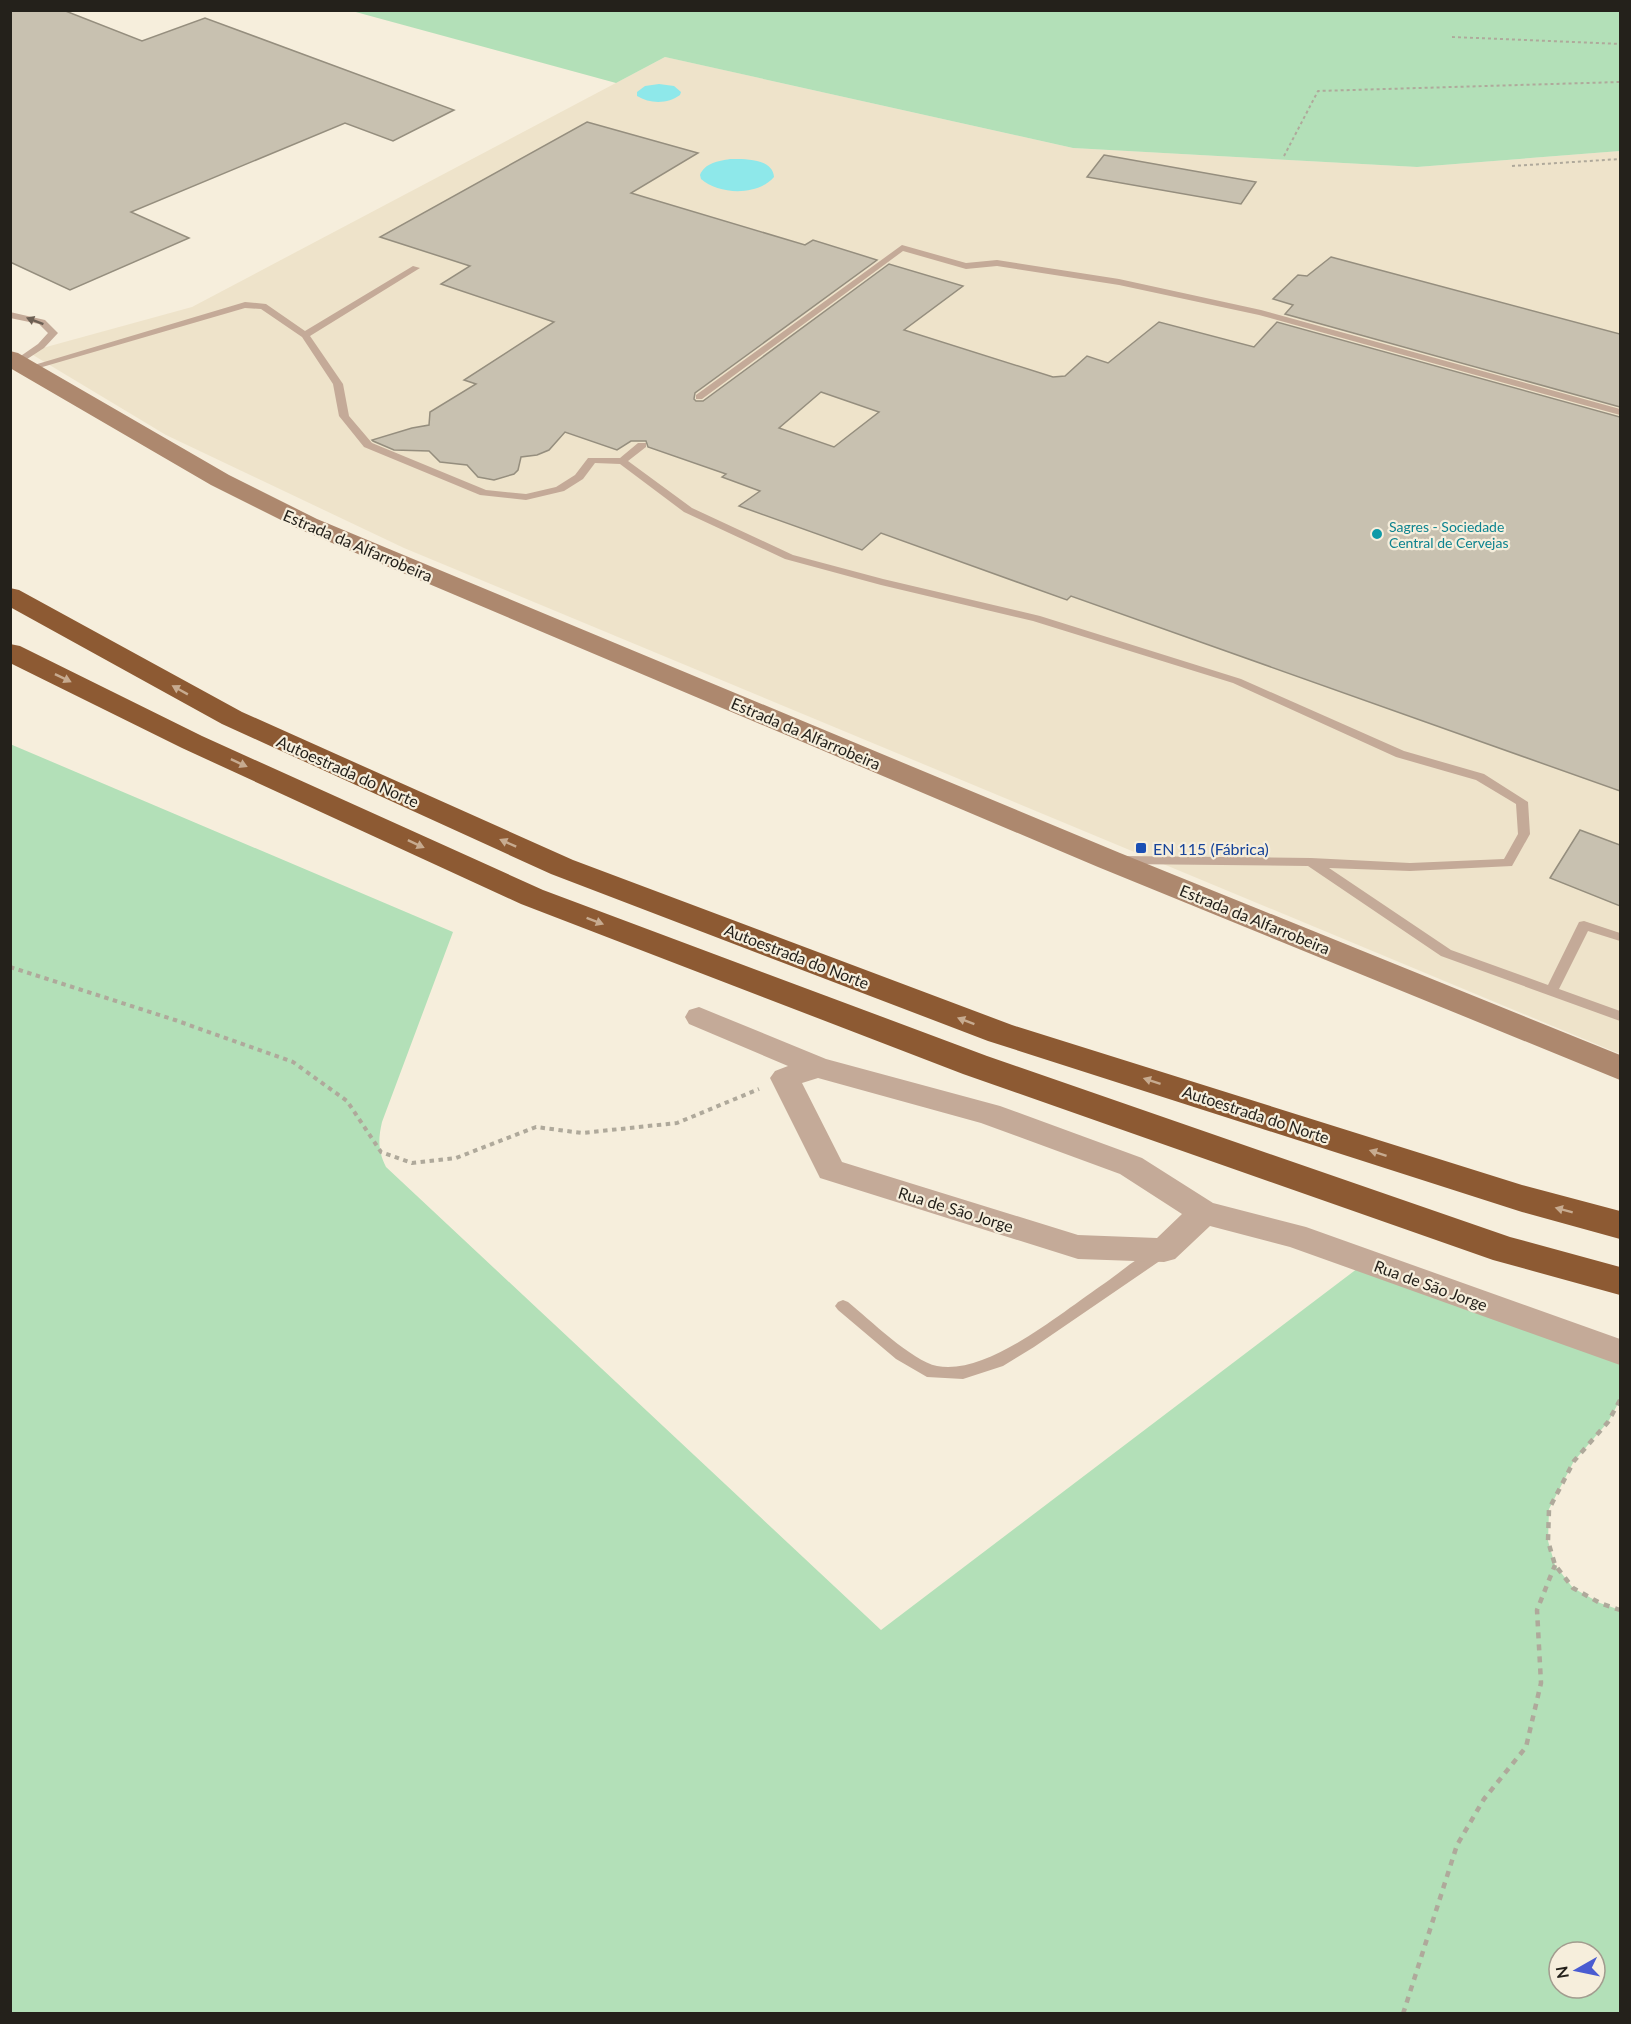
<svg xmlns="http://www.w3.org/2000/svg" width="1631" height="2024" font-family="Lato,sans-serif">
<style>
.built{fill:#eee3ca}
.green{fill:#b3e0b8;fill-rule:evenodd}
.water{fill:#8ee8ea}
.building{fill:#c8c1b0;stroke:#958e7e;stroke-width:1.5;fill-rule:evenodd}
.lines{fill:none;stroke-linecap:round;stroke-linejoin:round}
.path-far2{stroke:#afa99b;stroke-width:2;stroke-dasharray:3 3;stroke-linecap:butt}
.path-far1{stroke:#afa99b;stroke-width:4;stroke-dasharray:4.5 4.5;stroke-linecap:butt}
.path{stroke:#afa99b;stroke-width:4.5;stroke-dasharray:6 6;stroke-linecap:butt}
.service{fill:#c4aa98;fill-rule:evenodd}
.minor{fill:#c4aa98;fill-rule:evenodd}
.secondary{fill:#ad886e;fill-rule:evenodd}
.motorway{fill:#8d5a33;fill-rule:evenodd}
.oneway{fill:#6c5f53}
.oneway2{fill:#c7ab90}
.culture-dot{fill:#0f9aa8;stroke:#f6eedc;stroke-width:2}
.transit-dot{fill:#1a4fb4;stroke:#f6eedc;stroke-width:2}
.labels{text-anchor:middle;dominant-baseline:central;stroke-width:4.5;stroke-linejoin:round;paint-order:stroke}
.far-culture-label{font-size:14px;fill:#0d838f;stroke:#f6eedc;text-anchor:start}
.street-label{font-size:16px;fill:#24211b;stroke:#f6eedc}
.transit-label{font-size:16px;fill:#164399;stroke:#f6eedc;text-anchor:start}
</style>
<rect width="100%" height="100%" fill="#f6eedc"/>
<!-- built -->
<polygon class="built" points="665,57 1073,148 1417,167 1620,151 1620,1054 404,548 166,435 28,352 192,307"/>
<!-- green -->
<g class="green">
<polygon points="352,11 1620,11 1620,151 1417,167 1073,148 665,57 616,83"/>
<path d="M10,744l443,188 -71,190c-4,17 -4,29 4,45l495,463 485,-368 254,89v49l-12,22 -34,39 -25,48 -1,32 7,24 18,23 27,15 20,7v403h-1609zM1559,1952h36v36h-36z"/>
</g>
<!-- water -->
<g class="water">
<path d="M659,84l15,2 7,6 -1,3c-12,9 -30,9 -43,1v-4l8,-6z"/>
<path d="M730,159c14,0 43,-1 44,18 -16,19 -55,18 -73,2l-1,-4c5,-12 18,-14 30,-16z"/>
</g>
<!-- building -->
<g class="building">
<polygon points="10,10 63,10 142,41 205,18 454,110 393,141 345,123 131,212 189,238 70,290 10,262"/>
<path d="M587,122l111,31 -67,40 174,52 8,-5 64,20 -182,133 -1,6 2,2h7l186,-137 74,22 -59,44 149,47 12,-1 22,-20 21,7 51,-41 95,25 23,-25 343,95v374l-549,-195 -4,4 -186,-67 -19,17 -123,-44 21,-15 -38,-14 4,-3 -78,-27 -2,-6h-15l-14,9 -52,-18 -16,18 -12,5 -16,2 -3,13 -4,4 -20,6 -16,-3 -11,-12 -27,-3 -11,-11 -35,-1 -21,-9 -1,-1 40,-12 17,-3 1,-13 46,-28 -12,-4 90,-58 -113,-38 29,-18 -90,-29zM821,392l58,20 -45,35 -55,-19z"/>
<polygon points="1104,155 1256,182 1241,204 1087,177"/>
<polygon points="1331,257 1620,334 1620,407 1285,314 1293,305 1273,299 1298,275 1307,276"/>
<polygon points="1580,830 1620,845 1620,906 1550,878"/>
</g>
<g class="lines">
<!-- path-far2 -->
<g class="path-far2">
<polyline points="1452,37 1620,44"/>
<polyline points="1284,156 1318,91 1620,82"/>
<polyline points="1512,166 1620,159"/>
</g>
<!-- path-far1 -->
<polyline class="path-far1" points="10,967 175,1020 293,1062 347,1101 381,1152 412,1163 456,1158 536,1127 582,1133 677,1123 759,1089"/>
<!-- path -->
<g class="path">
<polyline points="1620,1400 1608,1422 1574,1461 1549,1509 1548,1541 1555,1565 1573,1588 1600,1603 1620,1610"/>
<polyline points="1403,2014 1457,1845 1484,1799 1526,1747 1541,1683 1537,1610 1555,1565"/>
</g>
<!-- service -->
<g class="service">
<polygon points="902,245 966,263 997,260 1119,279 1261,310 1620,409 1620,415 1259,315 1119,285 997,266 966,269 903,251 702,399 696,399 696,395"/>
<polygon points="413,266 420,268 310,336 343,384 349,416 372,443 486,490 526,494 556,487 575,475 588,458 620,458 638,443 646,443 646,447 628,461 692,508 793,555 883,579 1040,616 1241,679 1404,751 1484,774 1528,802 1530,834 1512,866 1410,871 1329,868 1451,950 1548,985 1579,922 1584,921 1620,933 1620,941 1588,931 1559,989 1620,1011 1620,1021 1441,956 1308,866 1121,864 1115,860 1121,856 1311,858 1410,863 1504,859 1518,834 1516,804 1476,780 1396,757 1233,683 1033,621 881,585 785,559 684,512 620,464 595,463 583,479 564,491 526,500 480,495 364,447 339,416 333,384 302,337 261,309 245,308 32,370 24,368 245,302 266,304 305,331"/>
<polygon points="10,312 45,320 58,333 44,348 18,365 13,362 15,360 38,344 48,333 39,324 10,318"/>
<path d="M1162,1246l5,2 2,4 -2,4 -133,91 -31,19 -40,13 -36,-2 -31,-18 -58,-49 -3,-4 3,-4 5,-2 5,2c21,17 64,59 89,64 51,10 126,-55 168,-83 17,-12 37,-30 57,-37z"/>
</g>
<!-- minor -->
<path class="minor" d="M699,1007l127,52 174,47 142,52 71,45 93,24 314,112v26l-330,-118 -80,-21 -35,33 -11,3 -86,-3 -258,-81 -50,-100 5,-7 13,-5 -99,-42 -4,-7 4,-7zM818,1078l163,45 139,51 62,40 -25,24 -79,-3 -236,-73 -40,-79z"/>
<!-- secondary -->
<polygon class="secondary" points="10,351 18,353 229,475 317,519 1120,853 1620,1055 1620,1080 1098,867 299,529 211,485 10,368"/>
<!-- motorway -->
<g class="motorway">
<polygon points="10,588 19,590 242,712 573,860 1012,1025 1522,1185 1620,1211 1620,1239 1522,1212 988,1041 551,874 222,724 10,607"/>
<polygon points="10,644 20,646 202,736 543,890 987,1056 1510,1237 1620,1267 1620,1295 1493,1260 963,1074 521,904 182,748 10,663"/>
</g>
</g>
<!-- one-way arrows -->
<defs><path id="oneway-solid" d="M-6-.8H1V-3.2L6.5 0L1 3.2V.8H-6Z" transform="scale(1.5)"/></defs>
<use class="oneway" href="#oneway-solid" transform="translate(35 321) rotate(-159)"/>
<g class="oneway2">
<use href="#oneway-solid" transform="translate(63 678) rotate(26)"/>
<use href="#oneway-solid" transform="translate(180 690) rotate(-151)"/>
<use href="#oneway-solid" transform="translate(239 763) rotate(25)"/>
<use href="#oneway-solid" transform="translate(508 843) rotate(-156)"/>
<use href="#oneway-solid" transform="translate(416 844) rotate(25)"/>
<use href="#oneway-solid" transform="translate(595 921) rotate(21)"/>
<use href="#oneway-solid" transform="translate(966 1021) rotate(-159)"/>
<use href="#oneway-solid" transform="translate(1152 1081) rotate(-162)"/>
<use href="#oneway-solid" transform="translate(1378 1153) rotate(-162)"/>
<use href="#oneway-solid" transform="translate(1564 1210) rotate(-165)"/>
</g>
<!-- markers -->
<circle class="culture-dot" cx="1377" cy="534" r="6"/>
<rect class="transit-dot" x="1135" y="842" width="12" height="12" rx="3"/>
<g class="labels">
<!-- far-culture labels -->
<g class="far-culture-label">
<text x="1389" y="526">Sagres - Sociedade<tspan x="1389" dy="16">Central de Cervejas</tspan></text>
</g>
<!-- street labels -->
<g class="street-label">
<text transform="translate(358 545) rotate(23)">Estrada da Alfarrobeira</text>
<text transform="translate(806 733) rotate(23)">Estrada da Alfarrobeira</text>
<text transform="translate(348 771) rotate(24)">Autoestrada do Norte</text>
<text transform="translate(1255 919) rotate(22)">Estrada da Alfarrobeira</text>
<text transform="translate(797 956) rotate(21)">Autoestrada do Norte</text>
<text transform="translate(1256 1114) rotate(18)">Autoestrada do Norte</text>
<text transform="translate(956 1209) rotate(17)">Rua de São Jorge</text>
<text transform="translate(1431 1285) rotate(20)">Rua de São Jorge</text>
</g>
<!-- transit labels -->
<g class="transit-label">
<text x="1153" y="848">EN 115 (Fábrica)</text>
</g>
</g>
<!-- border -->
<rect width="1631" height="2024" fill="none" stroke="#24211b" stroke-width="24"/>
<!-- north arrow -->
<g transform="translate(1577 1970) rotate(261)"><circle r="28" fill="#f6eedc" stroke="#a29c8f" stroke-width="1.5"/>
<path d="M0-4.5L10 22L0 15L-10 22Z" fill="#4a5cd1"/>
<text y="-9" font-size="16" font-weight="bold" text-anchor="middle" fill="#24211b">N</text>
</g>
</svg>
